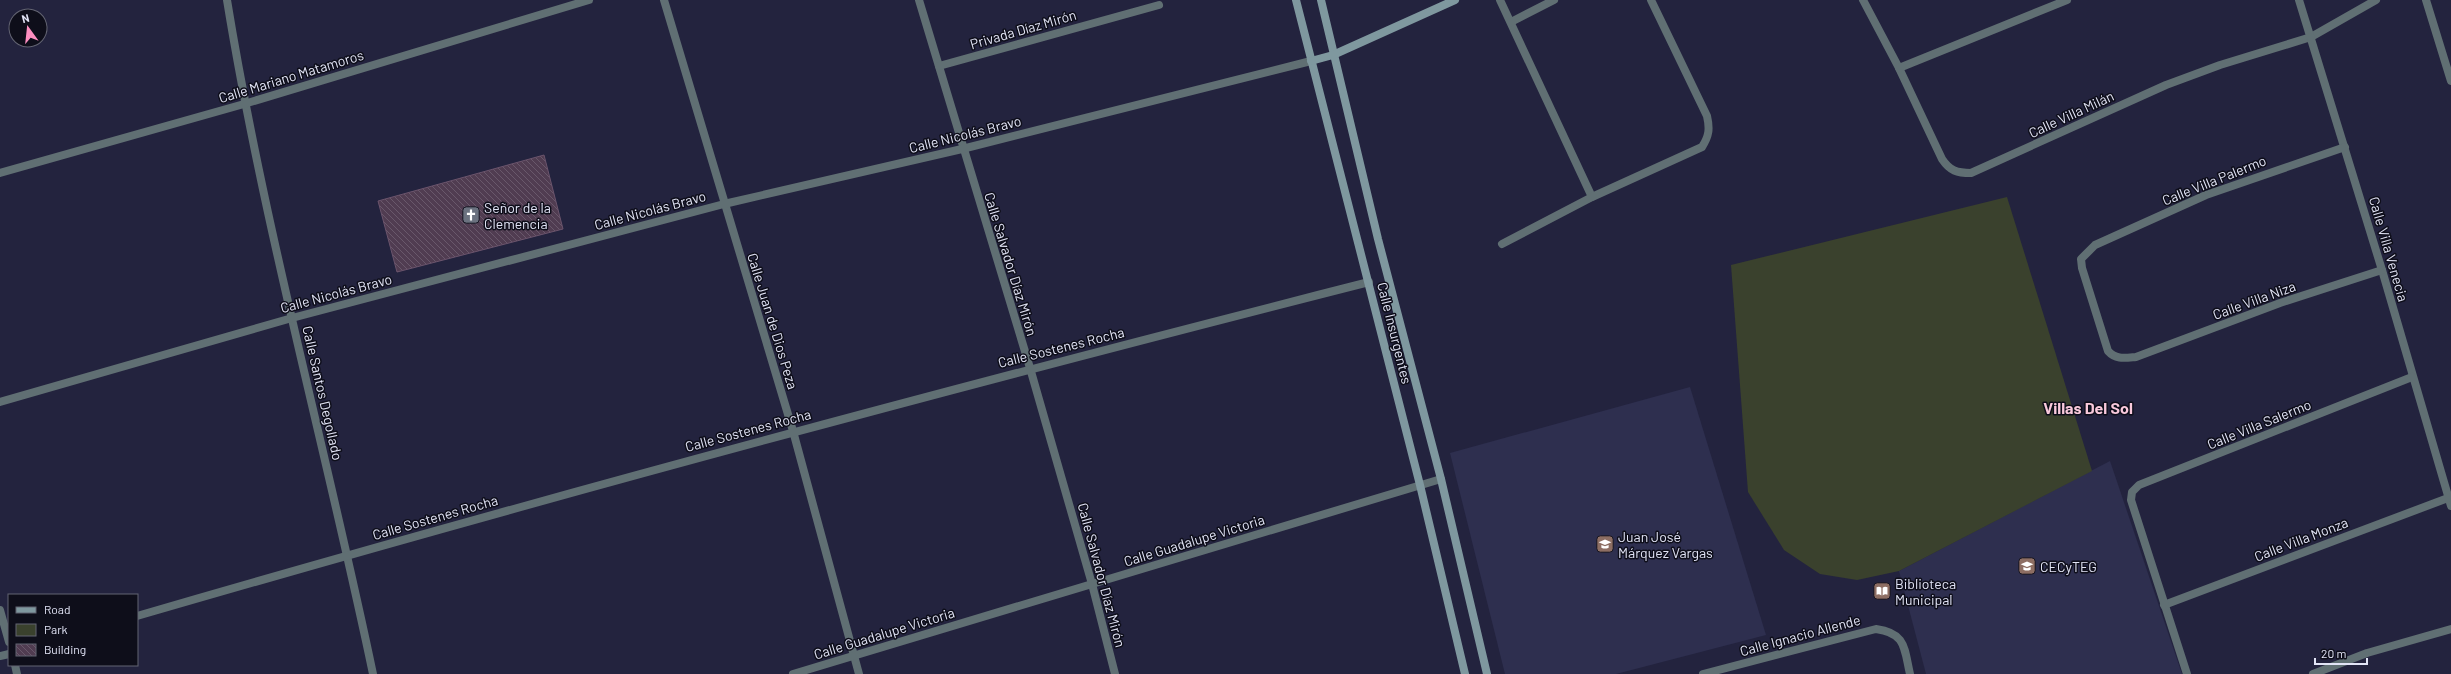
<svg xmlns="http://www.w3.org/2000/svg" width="2451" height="674" font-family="Barlow,sans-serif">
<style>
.built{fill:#2e2f4f}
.green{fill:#3a412d}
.building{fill:url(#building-back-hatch);stroke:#6b546c}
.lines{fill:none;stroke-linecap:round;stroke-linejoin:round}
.lane{stroke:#606f73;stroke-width:8}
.street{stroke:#606f73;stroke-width:8}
.secondary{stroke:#7f989f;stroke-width:8}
.labels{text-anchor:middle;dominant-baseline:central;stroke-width:3;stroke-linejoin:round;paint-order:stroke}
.street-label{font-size:14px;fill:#e2e4f6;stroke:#0e0e1a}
.poi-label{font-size:14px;fill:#e2e4f6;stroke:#0e0e1a;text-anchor:start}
.quarter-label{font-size:16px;font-weight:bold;fill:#f9c9dc;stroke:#0e0e1a}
</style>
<defs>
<pattern id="building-back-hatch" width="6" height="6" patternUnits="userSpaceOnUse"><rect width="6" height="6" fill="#503c51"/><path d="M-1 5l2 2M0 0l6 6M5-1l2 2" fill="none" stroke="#69586b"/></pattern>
</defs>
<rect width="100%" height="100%" fill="#23233e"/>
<!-- built -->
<g class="built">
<polygon points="1690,387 1766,635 1616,674 1505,674 1450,453"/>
<polygon points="2110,461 2182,674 1926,674 1899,571"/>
</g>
<!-- green -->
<polygon class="green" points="2007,197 2092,471 1899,571 1857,580 1820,574 1784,550 1748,492 1731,265"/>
<!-- building -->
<polygon class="building" points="544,155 563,229 397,272 378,201"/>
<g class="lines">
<!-- lane -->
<g class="lane">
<polyline points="1500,0 1592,197"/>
<polyline points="1511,22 1554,0"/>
<path d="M1502,244l90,-47 110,-50c7,-11 8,-18 5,-31l-56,-116"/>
</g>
<!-- street -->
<g class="street">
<path d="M227,0c37,227 99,449 146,674"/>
<polyline points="664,0 793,431 859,674"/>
<polyline points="919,0 1030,368 1092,584 1115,674"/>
<path d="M1863,0l36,68 43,91c8,12 15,14 29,14l195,-88 54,-20 91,-28 65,-37"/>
<polyline points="2299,0 2382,270 2451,506"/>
<polyline points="2426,0 2451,81"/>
<polyline points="939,66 1159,5"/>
<polyline points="1899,68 2067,0"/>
<path d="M2345,147l-139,48 -111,50 -14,14 1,9 26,83c8,9 17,7 28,6l144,-54 102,-33"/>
<polyline points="0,173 244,104 589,0"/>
<polyline points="0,402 292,318 724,204 962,149 1311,61"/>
<polyline points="2164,605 2448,498"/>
<polyline points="0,610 9,642"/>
<path d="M137,616c409,-119 819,-229 1232,-334"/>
<polyline points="0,656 9,654"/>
<polyline points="15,665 17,674"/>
<polyline points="793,674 1441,479"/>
<path d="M1703,674l173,-45c30,4 28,19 34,45"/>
<polyline points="2187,674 2131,500 2132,492 2139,485 2412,377"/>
<polyline points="2313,674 2367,653 2451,629"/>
</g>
<!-- secondary -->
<g class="secondary">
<polyline points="1296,0 1420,485 1465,674"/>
<polyline points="1321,0 1378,239 1441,479 1487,674"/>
<polyline points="1311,61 1333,55 1455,0"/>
</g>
</g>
<!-- icons -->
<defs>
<symbol id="church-square" viewBox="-11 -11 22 22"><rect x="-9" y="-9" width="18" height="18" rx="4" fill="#6b7280" stroke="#0e0e1a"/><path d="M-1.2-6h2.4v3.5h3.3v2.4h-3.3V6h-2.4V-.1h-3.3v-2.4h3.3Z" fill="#fff"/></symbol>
<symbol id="school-square" viewBox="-11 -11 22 22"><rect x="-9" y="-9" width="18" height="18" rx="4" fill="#8d6e63" stroke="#0e0e1a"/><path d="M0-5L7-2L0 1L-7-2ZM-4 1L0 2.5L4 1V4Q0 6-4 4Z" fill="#fff"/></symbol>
<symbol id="library-square" viewBox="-11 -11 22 22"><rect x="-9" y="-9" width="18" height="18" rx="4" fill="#8d6e63" stroke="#0e0e1a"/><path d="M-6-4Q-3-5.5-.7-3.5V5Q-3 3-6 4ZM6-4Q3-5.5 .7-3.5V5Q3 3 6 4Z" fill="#fff"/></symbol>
</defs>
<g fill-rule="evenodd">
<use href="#church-square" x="461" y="205" width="20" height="20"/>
<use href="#school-square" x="1595" y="534" width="20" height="20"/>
<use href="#school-square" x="2017" y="556" width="20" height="20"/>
<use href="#library-square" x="1872" y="581" width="20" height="20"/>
</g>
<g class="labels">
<!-- street labels -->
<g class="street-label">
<text transform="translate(1023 29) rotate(-16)">Privada Díaz Mirón</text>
<text transform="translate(291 76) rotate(-17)">Calle Mariano Matamoros</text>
<text transform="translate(2071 114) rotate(-25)">Calle Villa Milán</text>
<text transform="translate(965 134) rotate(-14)">Calle Nicolás Bravo</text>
<text transform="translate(2214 180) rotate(-22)">Calle Villa Palermo</text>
<text transform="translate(650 210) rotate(-15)">Calle Nicolás Bravo</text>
<text transform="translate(2389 249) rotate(74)">Calle Villa Venecia</text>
<text transform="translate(1011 264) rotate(73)">Calle Salvador Díaz Mirón</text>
<text transform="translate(336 293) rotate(-15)">Calle Nicolás Bravo</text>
<text transform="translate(2254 300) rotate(-20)">Calle Villa Niza</text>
<text transform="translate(773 321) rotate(73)">Calle Juan de Dios Peza</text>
<text transform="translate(1395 333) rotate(76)">Calle Insurgentes</text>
<text transform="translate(1061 347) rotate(-14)">Calle Sostenes Rocha</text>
<text transform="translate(323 393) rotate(77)">Calle Santos Degollado</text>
<text transform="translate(2259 424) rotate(-22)">Calle Villa Salermo</text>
<text transform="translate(748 430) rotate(-15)">Calle Sostenes Rocha</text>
<text transform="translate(435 517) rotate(-16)">Calle Sostenes Rocha</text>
<text transform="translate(2301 539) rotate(-21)">Calle Villa Monza</text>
<text transform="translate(1194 540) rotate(-17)">Calle Guadalupe Victoria</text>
<text transform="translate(1102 575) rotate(75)">Calle Salvador Díaz Mirón</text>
<text transform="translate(884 633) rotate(-17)">Calle Guadalupe Victoria</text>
<text transform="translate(1800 635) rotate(-15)">Calle Ignacio Allende</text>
</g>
<!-- poi labels -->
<g class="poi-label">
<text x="484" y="207">Señor de la<tspan x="484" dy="16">Clemencia</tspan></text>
<text x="1618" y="536">Juan José<tspan x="1618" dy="16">Márquez Vargas</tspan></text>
<text x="2040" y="566">CECyTEG</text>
<text x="1895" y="583">Biblioteca<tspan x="1895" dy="16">Municipal</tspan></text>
</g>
<!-- quarter labels -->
<g class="quarter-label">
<text x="2088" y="407">Villas Del Sol</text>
</g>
</g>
<!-- legend -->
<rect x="8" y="594" width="130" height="72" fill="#0e0e1a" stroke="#636472"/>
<rect x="16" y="607" width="20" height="6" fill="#7f989f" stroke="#636472"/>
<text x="44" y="614" font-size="12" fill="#e2e4f6">Road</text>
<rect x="16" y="624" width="20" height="12" fill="#3a412d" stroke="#636472"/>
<text x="44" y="634" font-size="12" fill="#e2e4f6">Park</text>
<rect x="16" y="644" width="20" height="12" fill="url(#building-back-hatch)" stroke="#636472"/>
<text x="44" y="654" font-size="12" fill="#e2e4f6">Building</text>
<!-- north arrow -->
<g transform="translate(28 28) rotate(345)"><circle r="19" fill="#0e0e1a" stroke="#636472"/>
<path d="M0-3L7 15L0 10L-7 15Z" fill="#fd8ec0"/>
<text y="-6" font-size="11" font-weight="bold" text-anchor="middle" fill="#e2e4f6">N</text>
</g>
<!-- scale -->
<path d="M2315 658v6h52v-6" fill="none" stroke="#e2e4f6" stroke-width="2"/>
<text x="2321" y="658" font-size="12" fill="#e2e4f6" stroke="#0e0e1a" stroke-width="3" paint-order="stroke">20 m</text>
</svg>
